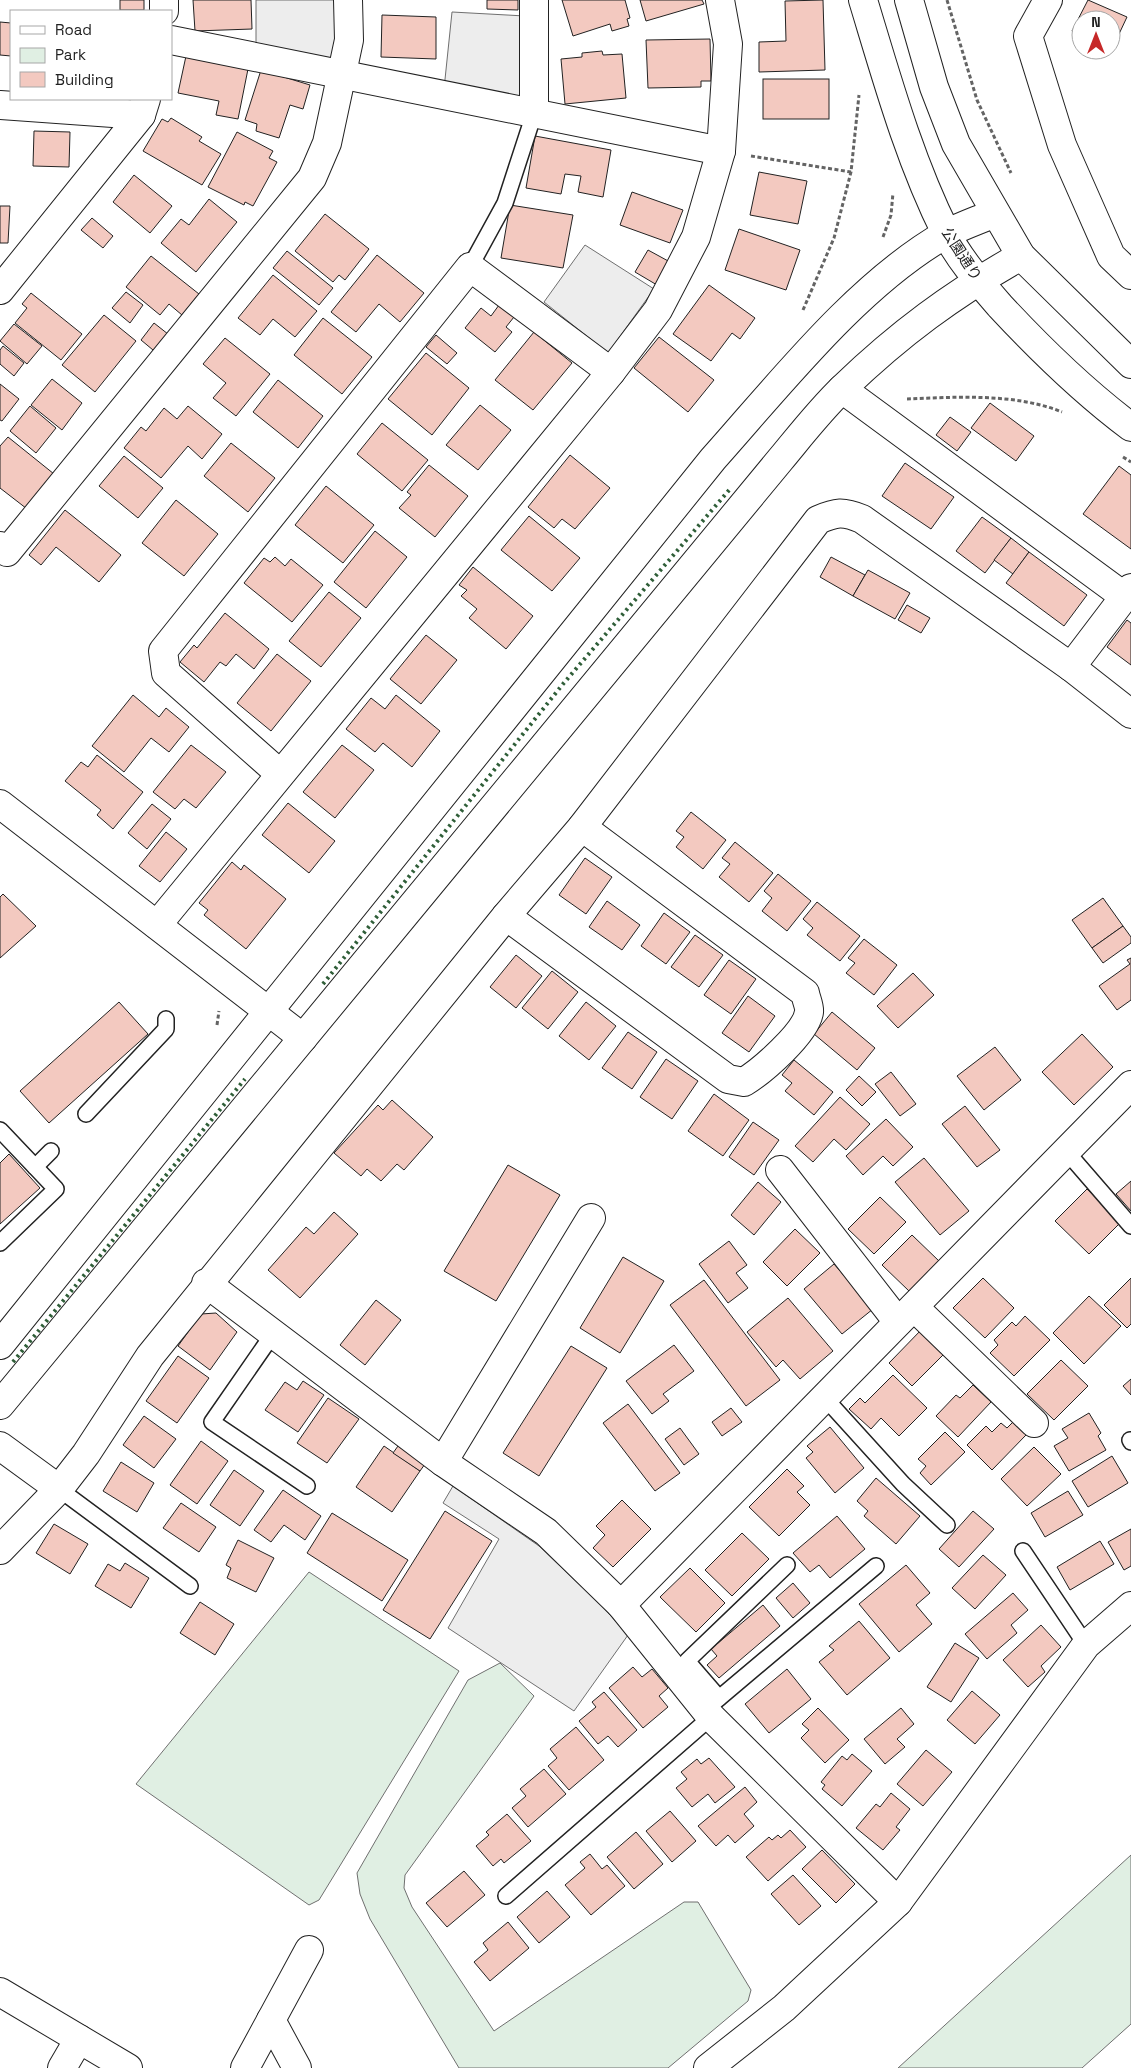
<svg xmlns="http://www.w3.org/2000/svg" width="1131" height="2068" font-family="'Space Grotesk','Noto Sans JP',sans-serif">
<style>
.green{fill:#e0efe3;stroke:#6f6f6f}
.parking{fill:#ededed;stroke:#6f6f6f}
.building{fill:#f3c9c0;stroke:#222}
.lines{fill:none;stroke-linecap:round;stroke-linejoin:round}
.service-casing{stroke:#222;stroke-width:18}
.minor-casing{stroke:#222;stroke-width:30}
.tertiary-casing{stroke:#222;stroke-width:30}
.path{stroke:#646464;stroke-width:3;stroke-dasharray:4 2.5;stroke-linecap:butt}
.service{stroke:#fff;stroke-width:15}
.minor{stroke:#fff;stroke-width:28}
.tertiary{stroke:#fff;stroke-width:28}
.hedge{stroke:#2f5e38;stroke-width:4;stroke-dasharray:2.5 4;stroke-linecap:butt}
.labels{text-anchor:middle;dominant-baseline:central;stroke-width:4;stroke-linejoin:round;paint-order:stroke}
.street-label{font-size:15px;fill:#222;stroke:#fff}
</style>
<rect width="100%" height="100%" fill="#fff"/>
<!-- green -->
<g class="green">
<polygon points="309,1572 459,1671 319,1900 309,1905 136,1784"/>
<polygon points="500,1663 534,1696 405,1875 404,1888 412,1907 494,2031 684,1902 698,1902 751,1990 748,2001 668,2068 459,2068 370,1919 360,1894 357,1873 468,1680"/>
<polygon points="1131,1855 1131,2024 1082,2068 898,2068"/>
</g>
<!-- parking -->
<g class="parking">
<polygon points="256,0 338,0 337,40 331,62 256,48"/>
<polygon points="452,12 525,16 522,102 444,89"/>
<polygon points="585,245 654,289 608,353 544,302"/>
<polygon points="453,1486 539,1546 602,1606 628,1635 574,1711 448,1628 499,1539 443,1503"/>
</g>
<!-- building -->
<g class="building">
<rect x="120" y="0" width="24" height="10"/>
<polygon points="193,0 251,0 252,29 195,31"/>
<polygon points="487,0 518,0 518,10 487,9"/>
<polygon points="562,0 625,0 630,18 627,19 629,26 612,31 610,24 573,36"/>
<polygon points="640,0 702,0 704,4 646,21"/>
<polygon points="823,0 825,70 759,72 759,42 786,41 785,1"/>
<polygon points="1088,0 1127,17 1111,51 1111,20 1081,20 1081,36 1072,31"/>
<polygon points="382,15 436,17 436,59 381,57"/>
<polygon points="0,22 11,23 11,56 0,55"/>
<polygon points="710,39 711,81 701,81 701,87 648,88 646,40"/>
<polygon points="602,51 603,55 622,54 626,98 565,104 561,59 582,57 582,53"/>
<polygon points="186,56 248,69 238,119 216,115 219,101 178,93"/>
<polygon points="261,70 310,85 303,109 290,105 279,138 256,131 257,124 245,120"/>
<rect x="763" y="79" width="66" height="40"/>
<polygon points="171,118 202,137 199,141 221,154 202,185 143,151 162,119 168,122"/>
<polygon points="34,131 70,132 69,167 33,166"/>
<polygon points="237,132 273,151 269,158 277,162 253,206 245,202 244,205 208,187"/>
<polygon points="535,136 611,150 603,197 578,192 581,176 565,174 561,194 526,188"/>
<polygon points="759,172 807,181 798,224 750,215"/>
<polygon points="134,175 172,206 150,233 113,202"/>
<polygon points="632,192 683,210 670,243 620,225"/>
<polygon points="209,199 237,222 196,272 161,243 181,219 189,225"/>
<polygon points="510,205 573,215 563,268 501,258"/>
<polygon points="0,206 10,206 8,243 0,243"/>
<polygon points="325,214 369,249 345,280 339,275 333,282 295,251"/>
<polygon points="92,218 113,236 103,248 81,230"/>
<polygon points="739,229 800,250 786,290 725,270"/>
<polygon points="648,250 670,262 657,285 635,272"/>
<polygon points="287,251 333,288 319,305 273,268"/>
<polygon points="377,255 424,293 400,322 379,304 356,332 331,312"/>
<polygon points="151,256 199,294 182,315 169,304 160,315 126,287"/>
<polygon points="273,275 317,311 295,337 273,319 260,335 238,318"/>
<polygon points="709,285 755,318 740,339 732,333 711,361 673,334"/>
<polygon points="126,292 143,305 130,323 112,308"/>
<polygon points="31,293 82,334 61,360 15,323 27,308 22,304"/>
<polygon points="499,305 514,317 506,327 512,332 495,352 465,328 481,308 491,316"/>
<polygon points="104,315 136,341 95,392 62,365"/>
<polygon points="323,318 372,357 342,394 294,355"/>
<polygon points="154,323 173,338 159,355 141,340"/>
<polygon points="14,324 42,346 27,364 0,341"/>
<polygon points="534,332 572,363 533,410 495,380"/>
<polygon points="436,335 457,353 447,364 426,347"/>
<polygon points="659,337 714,380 688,412 634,368"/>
<polygon points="225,338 270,374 236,416 213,398 226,383 203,364"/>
<polygon points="3,346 24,363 14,376 0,364 0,350"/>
<polygon points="426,353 469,388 432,435 388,399"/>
<polygon points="52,379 82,403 62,430 31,405"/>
<polygon points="278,380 323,416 298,448 253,412"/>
<polygon points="0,384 19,399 2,421 0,420"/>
<polygon points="990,403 1034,436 1016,461 971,428"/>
<polygon points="480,405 511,430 478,470 446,445"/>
<polygon points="30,406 56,428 36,453 10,431"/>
<polygon points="188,406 222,434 202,459 188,446 161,478 124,448 141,427 146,431 164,408 177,419"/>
<polygon points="950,417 971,432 957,451 936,435"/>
<polygon points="382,423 428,460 402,491 357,454"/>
<polygon points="8,437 59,478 31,512 0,488 0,446"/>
<polygon points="231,443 275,478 248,512 204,476"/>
<polygon points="570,455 610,488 575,529 562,519 554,528 528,507"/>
<polygon points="124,456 163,488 138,518 99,486"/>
<polygon points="905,463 954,497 931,529 882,496"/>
<polygon points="429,465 468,496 435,537 399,508 411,495 407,492"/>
<polygon points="1119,466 1131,475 1131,549 1083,514"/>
<polygon points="326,486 374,525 343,563 295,525"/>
<polygon points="176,500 218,534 184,576 142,543"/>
<polygon points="65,510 121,555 99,582 56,547 41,565 29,555"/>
<polygon points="529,516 580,558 552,591 501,550"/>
<polygon points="982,517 1011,538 985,573 956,551"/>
<polygon points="375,531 407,557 366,608 334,582"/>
<polygon points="1011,538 1029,552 1013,574 994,560"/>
<polygon points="1029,552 1087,595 1064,626 1006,583"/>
<polygon points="275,557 285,566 291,559 323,585 292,622 244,583 264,558 270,562"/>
<polygon points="831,557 865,575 853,596 820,577"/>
<polygon points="473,567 533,616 506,649 469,618 477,609 461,596 467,590 459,585"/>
<polygon points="868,570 910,593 895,619 853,596"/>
<polygon points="329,592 361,618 321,667 289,641"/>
<polygon points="907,605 930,618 921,633 898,620"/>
<polygon points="225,613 269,649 254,669 236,654 226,666 220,662 204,682 180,662 194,645 197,648"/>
<polygon points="1127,620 1131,623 1131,665 1107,647"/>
<polygon points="426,635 457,660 421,704 390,679"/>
<polygon points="277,654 311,681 271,731 237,703"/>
<polygon points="133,695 159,717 166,708 189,727 169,752 151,738 124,772 92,746"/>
<polygon points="396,695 440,731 412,767 383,743 375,752 346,729 371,698 385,709"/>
<polygon points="191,745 226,772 196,808 184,799 175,809 153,792"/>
<polygon points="342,745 374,770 335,818 303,792"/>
<polygon points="97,755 143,792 113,829 97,815 101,810 65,781 81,762 88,767"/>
<polygon points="288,803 335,841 309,873 262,835"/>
<polygon points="152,804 171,819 147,849 128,833"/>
<polygon points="691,812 726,840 703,869 676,847 684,837 676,831"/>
<polygon points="166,832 187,849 160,882 139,866"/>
<polygon points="735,842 773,873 749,902 719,877 730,864 722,858"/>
<polygon points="585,858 612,877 586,914 559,895"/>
<polygon points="232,862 241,870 244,865 286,899 246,949 204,915 208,910 199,903"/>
<polygon points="778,874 811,901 787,931 762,911 772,898 764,891"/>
<polygon points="3,894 36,926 0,958 0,897"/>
<polygon points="1103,898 1123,926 1092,948 1072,920"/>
<polygon points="607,901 640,925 622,950 589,927"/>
<polygon points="817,902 860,936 840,961 807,935 813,928 803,919"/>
<polygon points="664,913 690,932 666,964 641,946"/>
<polygon points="1123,926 1131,937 1131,943 1103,963 1092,948"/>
<polygon points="695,935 723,955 699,987 671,967"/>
<polygon points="864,939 897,965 874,995 846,973 855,963 848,958"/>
<polygon points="516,955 542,976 516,1008 490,987"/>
<polygon points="1131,958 1131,1000 1117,1010 1099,986 1130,964 1127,960"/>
<polygon points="729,960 756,979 731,1014 704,995"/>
<polygon points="552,971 578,992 548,1029 522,1008"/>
<polygon points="913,973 934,995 898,1028 877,1006"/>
<polygon points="748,996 775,1016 749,1052 722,1033"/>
<polygon points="119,1002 148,1034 49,1123 20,1091"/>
<polygon points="586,1002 616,1026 589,1060 559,1036"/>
<polygon points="832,1012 875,1048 857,1070 814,1034"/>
<polygon points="628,1032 657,1052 632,1089 602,1068"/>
<polygon points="1082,1034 1113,1067 1074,1105 1042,1072"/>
<polygon points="995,1047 1021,1080 984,1110 957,1076"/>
<polygon points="666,1059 698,1081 672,1119 640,1097"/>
<polygon points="794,1060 833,1092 814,1115 785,1091 792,1083 782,1075"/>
<polygon points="891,1072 916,1104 900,1116 875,1084"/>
<polygon points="859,1076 876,1092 862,1106 846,1090"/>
<polygon points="714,1094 749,1120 723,1156 688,1131"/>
<polygon points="840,1097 870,1124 846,1150 834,1139 813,1162 795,1146"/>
<polygon points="392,1100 433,1137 404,1170 397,1164 381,1181 367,1169 361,1176 334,1153 378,1105 383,1110"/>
<polygon points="965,1106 1000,1150 977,1167 942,1124"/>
<polygon points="886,1119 913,1147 893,1166 883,1156 863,1175 846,1156"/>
<polygon points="753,1122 779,1140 754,1175 729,1157"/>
<polygon points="9,1154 40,1188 0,1224 0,1163"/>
<polygon points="924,1158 969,1211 940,1235 895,1182"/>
<polygon points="508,1165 560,1195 496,1301 444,1271"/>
<polygon points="1131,1181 1131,1211 1116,1194"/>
<polygon points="758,1182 781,1202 754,1235 731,1215"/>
<polygon points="1087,1189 1121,1222 1089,1254 1055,1221"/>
<polygon points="880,1197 906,1222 874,1254 848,1229"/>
<polygon points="334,1212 358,1234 300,1298 268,1270 306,1227 314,1234"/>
<polygon points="795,1229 820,1253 787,1286 763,1262"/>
<polygon points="912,1235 939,1261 909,1291 882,1265"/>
<polygon points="729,1241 747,1265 736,1273 748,1288 728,1303 699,1264"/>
<polygon points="623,1257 664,1281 620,1353 580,1328"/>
<polygon points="834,1264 873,1309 842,1334 804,1289"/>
<polygon points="983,1278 1014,1308 985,1338 953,1308"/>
<polygon points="1131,1278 1131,1324 1127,1328 1104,1305"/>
<polygon points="704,1280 780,1380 746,1406 670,1305"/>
<polygon points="1089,1296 1121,1326 1084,1364 1053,1333"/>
<polygon points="788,1298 833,1351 800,1379 783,1360 776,1367 747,1332"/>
<polygon points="376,1300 401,1320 365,1365 340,1345"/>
<polygon points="216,1313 237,1332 210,1370 178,1346 201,1314"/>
<polygon points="1025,1316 1050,1340 1014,1376 990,1353 998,1345 994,1340 1012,1322 1016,1326"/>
<polygon points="923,1328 946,1352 912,1386 889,1363"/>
<polygon points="674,1345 694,1371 663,1394 669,1401 652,1414 626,1381"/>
<polygon points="571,1346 607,1368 539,1476 503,1453"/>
<polygon points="178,1356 209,1378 177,1423 146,1401"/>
<polygon points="1061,1360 1088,1386 1054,1420 1027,1394"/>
<polygon points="893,1375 927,1408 899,1436 881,1418 871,1429 849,1409 860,1398 865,1403"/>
<polygon points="1131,1379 1131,1395 1123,1386"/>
<polygon points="303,1381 324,1395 298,1432 265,1410 285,1382 297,1390"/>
<polygon points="973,1385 991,1402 958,1437 936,1416 956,1395 960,1398"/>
<polygon points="328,1398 359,1419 327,1463 297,1443"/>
<polygon points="628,1404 680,1473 655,1491 603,1423"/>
<polygon points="731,1408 742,1422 722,1436 712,1422"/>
<polygon points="1089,1413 1101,1433 1098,1436 1106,1450 1069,1471 1054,1446 1068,1438 1062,1429"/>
<polygon points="144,1416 176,1439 154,1468 123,1445"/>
<polygon points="1013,1422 1026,1435 992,1470 967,1445 986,1426 992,1432 1001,1423 1007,1428"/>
<polygon points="830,1427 864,1468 835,1493 806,1458 813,1452 807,1446"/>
<polygon points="680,1428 699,1454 684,1465 665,1439"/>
<polygon points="945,1432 965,1452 931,1485 920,1473 926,1466 918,1459"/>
<polygon points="201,1441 228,1461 197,1504 170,1485"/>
<polygon points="384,1446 420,1471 392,1512 356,1487"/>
<polygon points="398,1446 425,1464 420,1471 393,1453"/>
<polygon points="1034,1447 1061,1474 1027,1506 1001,1479"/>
<polygon points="1112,1456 1128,1483 1088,1507 1072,1481"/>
<polygon points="121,1462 154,1483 137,1512 103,1491"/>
<polygon points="787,1469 804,1486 797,1492 810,1505 779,1536 749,1507"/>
<polygon points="234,1470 264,1491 240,1526 210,1505"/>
<polygon points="876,1478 920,1516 896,1544 864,1516 868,1511 857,1501"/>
<polygon points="283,1490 321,1516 305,1540 284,1525 271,1542 254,1530"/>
<polygon points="1068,1491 1083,1515 1045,1537 1031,1513"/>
<polygon points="622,1500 651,1529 613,1567 593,1548 605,1535 596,1526"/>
<polygon points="181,1503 216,1527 199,1552 163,1528"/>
<polygon points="445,1511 492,1541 430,1639 383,1610"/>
<polygon points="973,1511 994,1529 959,1567 939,1549"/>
<polygon points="332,1513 408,1560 382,1601 307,1553"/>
<polygon points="837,1516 865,1549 830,1578 819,1565 810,1572 793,1553"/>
<polygon points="54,1524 88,1544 70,1574 36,1553"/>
<polygon points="1131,1529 1131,1566 1124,1570 1108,1542"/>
<polygon points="742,1533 769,1559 732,1596 705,1570"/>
<polygon points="238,1540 274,1558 256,1592 227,1578 231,1568 226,1565"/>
<polygon points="1100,1541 1114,1564 1070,1590 1057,1567"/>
<polygon points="983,1555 1006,1575 975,1609 952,1588"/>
<polygon points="125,1563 149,1578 131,1608 95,1586 108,1564 120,1571"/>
<polygon points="906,1565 930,1593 916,1605 932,1624 899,1652 859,1604"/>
<polygon points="690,1568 725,1603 696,1632 660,1597"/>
<polygon points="793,1583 810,1603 793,1618 776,1598"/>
<polygon points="1013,1593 1028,1610 1011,1625 1017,1633 987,1659 965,1634"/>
<polygon points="200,1602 234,1624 215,1655 180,1633"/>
<polygon points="763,1605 780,1626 719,1678 707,1665 717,1656 711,1649"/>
<polygon points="859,1621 890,1658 847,1695 819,1662 834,1650 829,1646"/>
<polygon points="1041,1625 1061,1647 1041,1666 1045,1672 1028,1687 1003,1660"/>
<polygon points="955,1643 979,1658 951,1702 927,1687"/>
<polygon points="633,1667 642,1677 652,1669 668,1688 659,1696 668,1707 643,1728 609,1688"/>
<polygon points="787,1669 811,1699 769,1733 745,1704"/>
<polygon points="972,1691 1000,1715 975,1744 947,1720"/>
<polygon points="604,1692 637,1730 618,1747 608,1736 598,1744 579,1721 596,1707 592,1702"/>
<polygon points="818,1708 849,1740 825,1763 801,1738 809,1730 802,1724"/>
<polygon points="901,1708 914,1724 897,1739 905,1747 885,1764 864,1739"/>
<polygon points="576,1727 604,1760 569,1790 548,1766 557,1758 550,1749"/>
<polygon points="926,1750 952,1772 923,1806 897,1784"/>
<polygon points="852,1754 872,1771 842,1806 822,1789 825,1785 821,1782 842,1756 847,1760"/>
<polygon points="709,1758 735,1787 715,1803 708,1794 692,1807 676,1788 687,1779 681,1772 697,1759 701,1764"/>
<polygon points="544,1769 566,1794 528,1827 512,1808 526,1796 520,1789"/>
<polygon points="745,1787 757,1802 744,1814 754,1826 735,1843 728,1835 716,1846 698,1826"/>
<polygon points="891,1793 910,1809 896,1827 900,1830 883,1850 856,1828 876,1804 880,1807"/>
<polygon points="670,1811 696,1841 672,1862 646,1831"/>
<polygon points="507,1814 531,1841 504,1863 501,1859 493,1866 476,1846 489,1835 486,1832"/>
<polygon points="790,1830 806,1847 768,1881 746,1857 769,1837 772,1840 778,1835 781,1838"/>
<polygon points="636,1832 663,1864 634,1889 607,1857"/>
<polygon points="822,1850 855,1884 836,1903 802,1869"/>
<polygon points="590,1854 602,1869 607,1865 625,1886 591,1915 565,1885 585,1868 580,1862"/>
<polygon points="464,1871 485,1895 447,1927 426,1903"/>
<polygon points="793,1875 821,1906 799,1925 771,1894"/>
<polygon points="547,1891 570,1917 539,1943 517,1917"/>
<polygon points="508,1922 529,1948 490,1981 474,1962 488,1950 483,1943"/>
</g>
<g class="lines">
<defs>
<g id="service">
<polyline points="470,267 505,203 534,114"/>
<polyline points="86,1114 166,1029 166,1019"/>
<polyline points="0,1130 56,1189 0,1243"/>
<polyline points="1066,1151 1131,1226"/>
<polyline points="35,1167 51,1151"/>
<polyline points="273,1334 212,1422 307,1486"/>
<polyline points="824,1397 903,1484 947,1525"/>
<polyline points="1130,1440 1131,1442"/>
<polyline points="59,1489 190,1586"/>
<polyline points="1023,1551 1086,1645"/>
<polyline points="719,1698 687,1661 787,1565"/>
<polyline points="705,1710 876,1566"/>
<polyline points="506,1896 711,1717"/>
</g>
<g id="minor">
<polyline points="534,0 534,114"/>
<polyline points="1048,0 1028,36 1062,145 1111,256 1131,275"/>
<polyline points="164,11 164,0"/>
<polyline points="171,40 721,151"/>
<polyline points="0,105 141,115"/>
<polyline points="0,290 141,115 146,99"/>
<polyline points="842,389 1125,597"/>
<polyline points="0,546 7,552 312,178 327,143 349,40 348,0"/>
<polyline points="1071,667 1131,588"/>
<polyline points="279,773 166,673 163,651 470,267 611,372"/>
<polyline points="0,804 303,1038"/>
<path d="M506,916l222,163 16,3c18,-11 62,-49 65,-70 1,-5 -3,-13 -4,-19l-223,-166"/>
<polyline points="157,925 611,372 658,310 696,237 721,151 728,44 720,0"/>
<polyline points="780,1170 898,1322"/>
<polyline points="206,1283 443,1462 546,1532 621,1605 711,1717 898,1902"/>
<polyline points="914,1307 1034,1423"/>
<polyline points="0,1446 59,1489"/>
<polyline points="443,1462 591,1218"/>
<path d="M0,1550l59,-61 27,-35 64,-98 356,-440 76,-89 236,-307c18,-8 25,-9 44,-1l209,148 60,47"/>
<polyline points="621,1605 1131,1085"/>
<polyline points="0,1992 128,2068"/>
<polyline points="271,2020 297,2068"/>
<polyline points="62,2068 79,2039"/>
<polyline points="245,2068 309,1950"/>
<polyline points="708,2068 784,2008 898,1902 1086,1645 1131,1606"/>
</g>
<g id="tertiary">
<path d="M863,0c24,79 46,159 83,233 13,26 35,51 54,73 40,43 84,86 131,121"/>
<polyline points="909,0 934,87 956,144 1021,256 1131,364"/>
<path d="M0,1345l713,-886c67,-75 145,-175 233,-225 15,-8 33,-14 49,-21"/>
<path d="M0,1405l780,-945c20,-24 40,-50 63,-72 56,-54 110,-94 178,-132"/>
</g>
</defs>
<!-- service casing -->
<use href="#service" class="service-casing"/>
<!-- minor casing -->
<use href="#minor" class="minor-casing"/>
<!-- tertiary casing -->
<use href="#tertiary" class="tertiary-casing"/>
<!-- path -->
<g class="path">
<polyline points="947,0 977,100 1011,173"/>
<polyline points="751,156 851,172"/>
<polyline points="883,237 891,215 893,193"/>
<polyline points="803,310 834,238 851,172 859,95"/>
<path d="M907,399c50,-2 108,-6 155,13"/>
<polyline points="1123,457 1131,462"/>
<polyline points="217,1025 219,1011"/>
</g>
<!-- service -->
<use href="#service" class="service"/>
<!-- minor -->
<use href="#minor" class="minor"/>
<!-- tertiary -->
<use href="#tertiary" class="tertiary"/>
<!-- hedge -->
<g class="hedge">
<polyline points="323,984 563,684 730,489"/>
<polyline points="13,1362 245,1079"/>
</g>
</g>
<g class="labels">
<!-- street labels -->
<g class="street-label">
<text transform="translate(962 254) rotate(57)">公園通り</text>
</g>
</g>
<!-- legend -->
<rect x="10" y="10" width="162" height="90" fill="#ffffff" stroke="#a7a7a7"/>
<rect x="20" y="26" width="25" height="8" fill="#ffffff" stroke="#a7a7a7"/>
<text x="55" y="35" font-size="15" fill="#222222">Road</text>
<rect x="20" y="48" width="25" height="15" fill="#e0efe3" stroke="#a7a7a7"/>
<text x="55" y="60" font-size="15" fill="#222222">Park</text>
<rect x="20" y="72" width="25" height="15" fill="#f3c9c0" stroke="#a7a7a7"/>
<text x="55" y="85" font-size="15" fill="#222222">Building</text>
<!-- north arrow -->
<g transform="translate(1096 35)"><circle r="24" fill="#ffffff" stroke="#a7a7a7"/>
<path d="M0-4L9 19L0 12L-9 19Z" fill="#c62828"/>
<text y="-8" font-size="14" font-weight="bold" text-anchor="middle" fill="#222222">N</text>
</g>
</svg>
